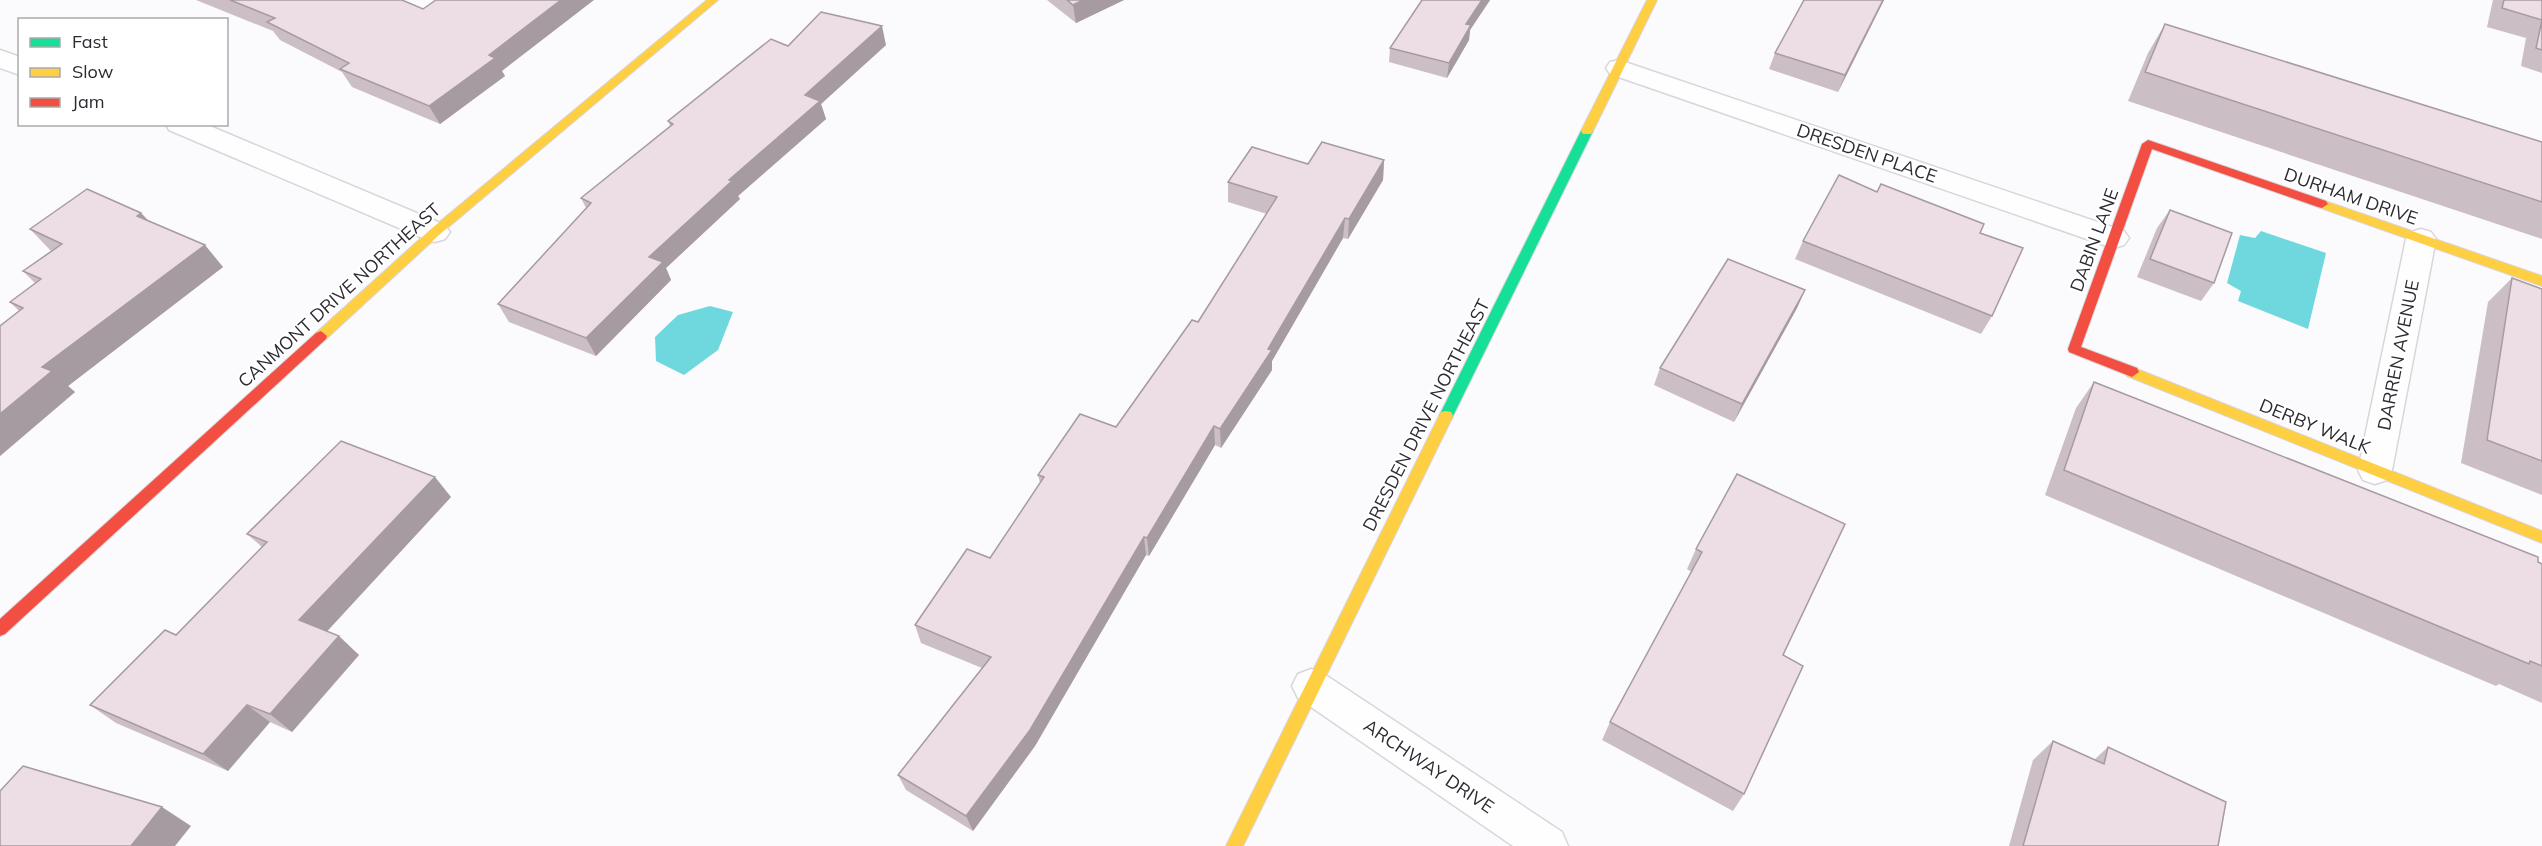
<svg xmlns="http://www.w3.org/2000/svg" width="2542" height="846" font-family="Mulish,sans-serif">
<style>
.water{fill:#6fd8df}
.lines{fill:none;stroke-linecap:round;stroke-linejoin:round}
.street-casing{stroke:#d8d6db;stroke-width:3}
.fast-casing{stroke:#d8d6db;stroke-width:2}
.slow-casing{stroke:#d8d6db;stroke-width:2}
.jam-casing{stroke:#d8d6db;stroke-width:2}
.street{fill:#fefeff;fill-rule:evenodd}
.fast{fill:#16e098;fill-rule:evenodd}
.slow{fill:#ffcf43;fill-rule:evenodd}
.jam{fill:#f24e42;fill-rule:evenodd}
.wall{fill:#ccbec5}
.shaded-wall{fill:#a69ba0}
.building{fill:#eddde5;stroke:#a69ba0;stroke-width:1.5}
.labels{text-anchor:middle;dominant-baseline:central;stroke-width:4.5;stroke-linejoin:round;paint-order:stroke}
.street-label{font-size:18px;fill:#2d2a31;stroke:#fff}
</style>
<rect width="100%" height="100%" fill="#fbfafc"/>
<!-- water -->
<g class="water">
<polygon points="2261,231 2326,253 2308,329 2238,301 2241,291 2227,283 2240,235 2255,238"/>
<polygon points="710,306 733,312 718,350 684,375 656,361 655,337 678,315"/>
</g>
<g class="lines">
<defs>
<g id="street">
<polygon points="0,50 20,57 20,75 0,68"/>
<polygon points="1619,60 2124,231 2129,238 2124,245 2114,248 2104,245 1610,74 1606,68 1610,62"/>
<polygon points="166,124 205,124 445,225 450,232 445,239 435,242 425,239 169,130"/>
<polygon points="2421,229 2431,232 2436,239 2392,470 2387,480 2375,484 2363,480 2358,470 2406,239 2411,232"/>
<polygon points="1311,669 1324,674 1562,832 1568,846 1513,846 1298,698 1292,686 1298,674"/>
</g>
<polygon id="fast" points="1587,127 1593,131 1453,416 1451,420 1441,420 1439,416 1581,131"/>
<g id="slow">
<polygon points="707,0 718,0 439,235 326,339 316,339 315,336 316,333 431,229"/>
<polygon points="1647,0 1657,0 1593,131 1591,134 1583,134 1581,131"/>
<polygon points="2322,200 2542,276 2542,286 2318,207 2316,204"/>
<polygon points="2132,367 2542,531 2542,543 2127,376 2125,372"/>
<polygon points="1446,411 1451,412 1453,416 1243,846 1226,846 1439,416 1441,412"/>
</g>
<g id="jam">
<polygon points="2148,140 2326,201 2328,204 2322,208 2318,207 2152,149 2081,347 2137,368 2139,372 2132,377 2069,352 2068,349 2142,144"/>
<polygon points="321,331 327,336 326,339 5,634 0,636 0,619 316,333"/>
</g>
</defs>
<!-- street casing -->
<use href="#street" class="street-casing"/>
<!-- fast casing -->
<use href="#fast" class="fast-casing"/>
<!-- slow casing -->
<use href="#slow" class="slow-casing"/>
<!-- jam casing -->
<use href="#jam" class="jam-casing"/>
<!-- street -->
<use href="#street" class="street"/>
<!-- fast -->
<use href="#fast" class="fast"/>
<!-- slow -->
<use href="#slow" class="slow"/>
<!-- jam -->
<use href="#jam" class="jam"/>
</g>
<!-- wall -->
<g class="wall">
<polygon points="196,0 402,0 502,71 505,76 440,124 352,87 342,72 280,40 273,31"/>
<polygon points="1047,0 1124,0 1076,23"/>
<polygon points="1422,0 1490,0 1470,30 1469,40 1447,78 1389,62 1390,48"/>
<polygon points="1804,0 1884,0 1838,92 1769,69 1775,53"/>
<polygon points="2493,0 2542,0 2542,73 2521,66 2526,38 2487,27"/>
<polygon points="2165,24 2542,142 2542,239 2128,101 2148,53"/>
<polygon points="886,45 821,104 826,119 738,196 740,199 666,268 671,280 596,356 509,322 498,304 586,208 581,198 670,126 668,121 788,46"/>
<polygon points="1384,160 1383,180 1348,239 1343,238 1272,361 1272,370 1221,448 1215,445 1149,556 1146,555 1035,746 973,831 906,790 898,775 982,668 921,643 915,625 990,558 1040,483 1038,475 1116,427 1198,322 1267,214 1228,202 1228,182 1308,164"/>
<polygon points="1877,192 1980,233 1992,316 1981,334 1795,259 1803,241"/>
<polygon points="2170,210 2214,283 2201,301 2137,277 2157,228"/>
<polygon points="141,213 149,221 223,267 68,386 75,392 0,456 0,326 19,311 10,302 35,283 23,271 51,251 30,229"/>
<polygon points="2512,278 2542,289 2542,495 2461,463 2488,302"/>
<polygon points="1805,290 1797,308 1734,422 1654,385 1660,368"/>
<polygon points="2094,382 2542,564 2542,703 2499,684 2496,686 2045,495 2076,408"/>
<polygon points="1737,474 1783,655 1744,794 1733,811 1602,740 1610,722 1692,572 1687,569 1696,549"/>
<polygon points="451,497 327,631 359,655 292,732 270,722 228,771 116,723 90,705 176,635 262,547 247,534"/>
<polygon points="2053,741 2094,760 2108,747 2218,846 2009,846 2033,760"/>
</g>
<!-- shaded-wall -->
<g class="shaded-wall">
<polygon points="561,0 594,0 502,71 505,76 440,124 429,106 489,55"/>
<polygon points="1083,0 1124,0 1076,23 1073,5"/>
<polygon points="1482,0 1490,0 1470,30 1469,40 1447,78 1449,63 1466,24"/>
<polygon points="1883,0 1884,0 1838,92 1845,75"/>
<polygon points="882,26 886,45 821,104 826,119 738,196 740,199 666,268 671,280 596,356 586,338 649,257 729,180 805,95"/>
<polygon points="1384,160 1383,180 1348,239 1349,219"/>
<polygon points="141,213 161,235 137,216"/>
<polygon points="1345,218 1343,238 1272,361 1272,370 1221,448 1220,429"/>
<polygon points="205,245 223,267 68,386 75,392 0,456 0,414 42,367"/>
<polygon points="1805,290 1797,308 1734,422 1742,404"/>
<polygon points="1214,426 1215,445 1149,556 1147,538"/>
<polygon points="435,477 451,497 320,639 299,620"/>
<polygon points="1144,537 1146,555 1035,746 973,831 966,816"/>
<polygon points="339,636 359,655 292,732 270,714"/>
<polygon points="247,705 270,722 228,771 203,754"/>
<polygon points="162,807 191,826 175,846 131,846"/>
</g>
<!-- building -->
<g class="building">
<polygon points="230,0 402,0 423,9 436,0 561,0 489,55 495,58 429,106 340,69 349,63 267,22 275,18"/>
<polygon points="1067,0 1083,0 1073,5"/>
<polygon points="1422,0 1482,0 1466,24 1471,25 1449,63 1390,48"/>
<polygon points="1804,0 1883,0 1845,75 1775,53"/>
<polygon points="2504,0 2542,0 2542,20 2502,8"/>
<polygon points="821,12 882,26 805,95 820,101 729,180 732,181 649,257 663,262 586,338 498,304 591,203 581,198 673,124 668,121 771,39 788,46"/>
<polygon points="2542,20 2542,50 2536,48"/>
<polygon points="2165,24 2542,142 2542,202 2145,72"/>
<polygon points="1322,142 1384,160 1349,219 1345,218 1268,349 1272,350 1220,429 1214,426 1147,538 1144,537 1030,730 966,816 898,775 991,657 915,625 967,549 990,558 1044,477 1038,475 1080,414 1116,427 1192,320 1198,322 1277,197 1228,182 1252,147 1308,164"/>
<polygon points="1839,175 1877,192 1881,184 1984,224 1980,233 2023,248 1992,316 1803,241"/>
<polygon points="87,189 141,213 137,216 205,245 42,367 52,371 0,414 0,326 23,308 10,302 41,279 23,271 62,244 30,229"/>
<polygon points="2170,210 2232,233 2214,283 2150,259"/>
<polygon points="1728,259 1805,290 1742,404 1660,368"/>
<polygon points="2512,278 2542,289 2542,461 2487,440"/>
<polygon points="2094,382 2538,557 2538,562 2542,564 2542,666 2530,661 2529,664 2064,470"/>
<polygon points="341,441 435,477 299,620 339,636 270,714 247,705 203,754 90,705 165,630 176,635 267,542 247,534"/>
<polygon points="1737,474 1845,524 1783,655 1803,666 1744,794 1610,722 1702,552 1696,549"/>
<polygon points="2053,741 2104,764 2108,747 2226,802 2218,846 2023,846"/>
<polygon points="23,766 162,807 131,846 0,846 0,791"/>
</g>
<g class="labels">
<!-- street labels -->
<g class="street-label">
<text transform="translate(1867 153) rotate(19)">DRESDEN PLACE</text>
<text transform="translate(2351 196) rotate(19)">DURHAM DRIVE</text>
<text transform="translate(2094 240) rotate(-70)">DABIN LANE</text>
<text transform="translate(339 295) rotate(-42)">CANMONT DRIVE NORTHEAST</text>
<text transform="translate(2398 355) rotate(-79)">DARREN AVENUE</text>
<text transform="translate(1426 415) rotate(-63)">DRESDEN DRIVE NORTHEAST</text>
<text transform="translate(2315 426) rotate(22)">DERBY WALK</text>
<text transform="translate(1429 766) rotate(34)">ARCHWAY DRIVE</text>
</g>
</g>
<!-- legend -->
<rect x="18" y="18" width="210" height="108" fill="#ffffff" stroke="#abaaad" stroke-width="1.5"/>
<rect x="30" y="38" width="30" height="9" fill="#16e098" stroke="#abaaad" stroke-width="1.5"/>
<text x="72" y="48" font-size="18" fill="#2d2a31">Fast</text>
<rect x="30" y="68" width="30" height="9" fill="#ffcf43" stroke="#abaaad" stroke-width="1.5"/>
<text x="72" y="78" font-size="18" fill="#2d2a31">Slow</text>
<rect x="30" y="98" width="30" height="9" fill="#f24e42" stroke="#abaaad" stroke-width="1.5"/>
<text x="72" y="108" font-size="18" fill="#2d2a31">Jam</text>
</svg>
